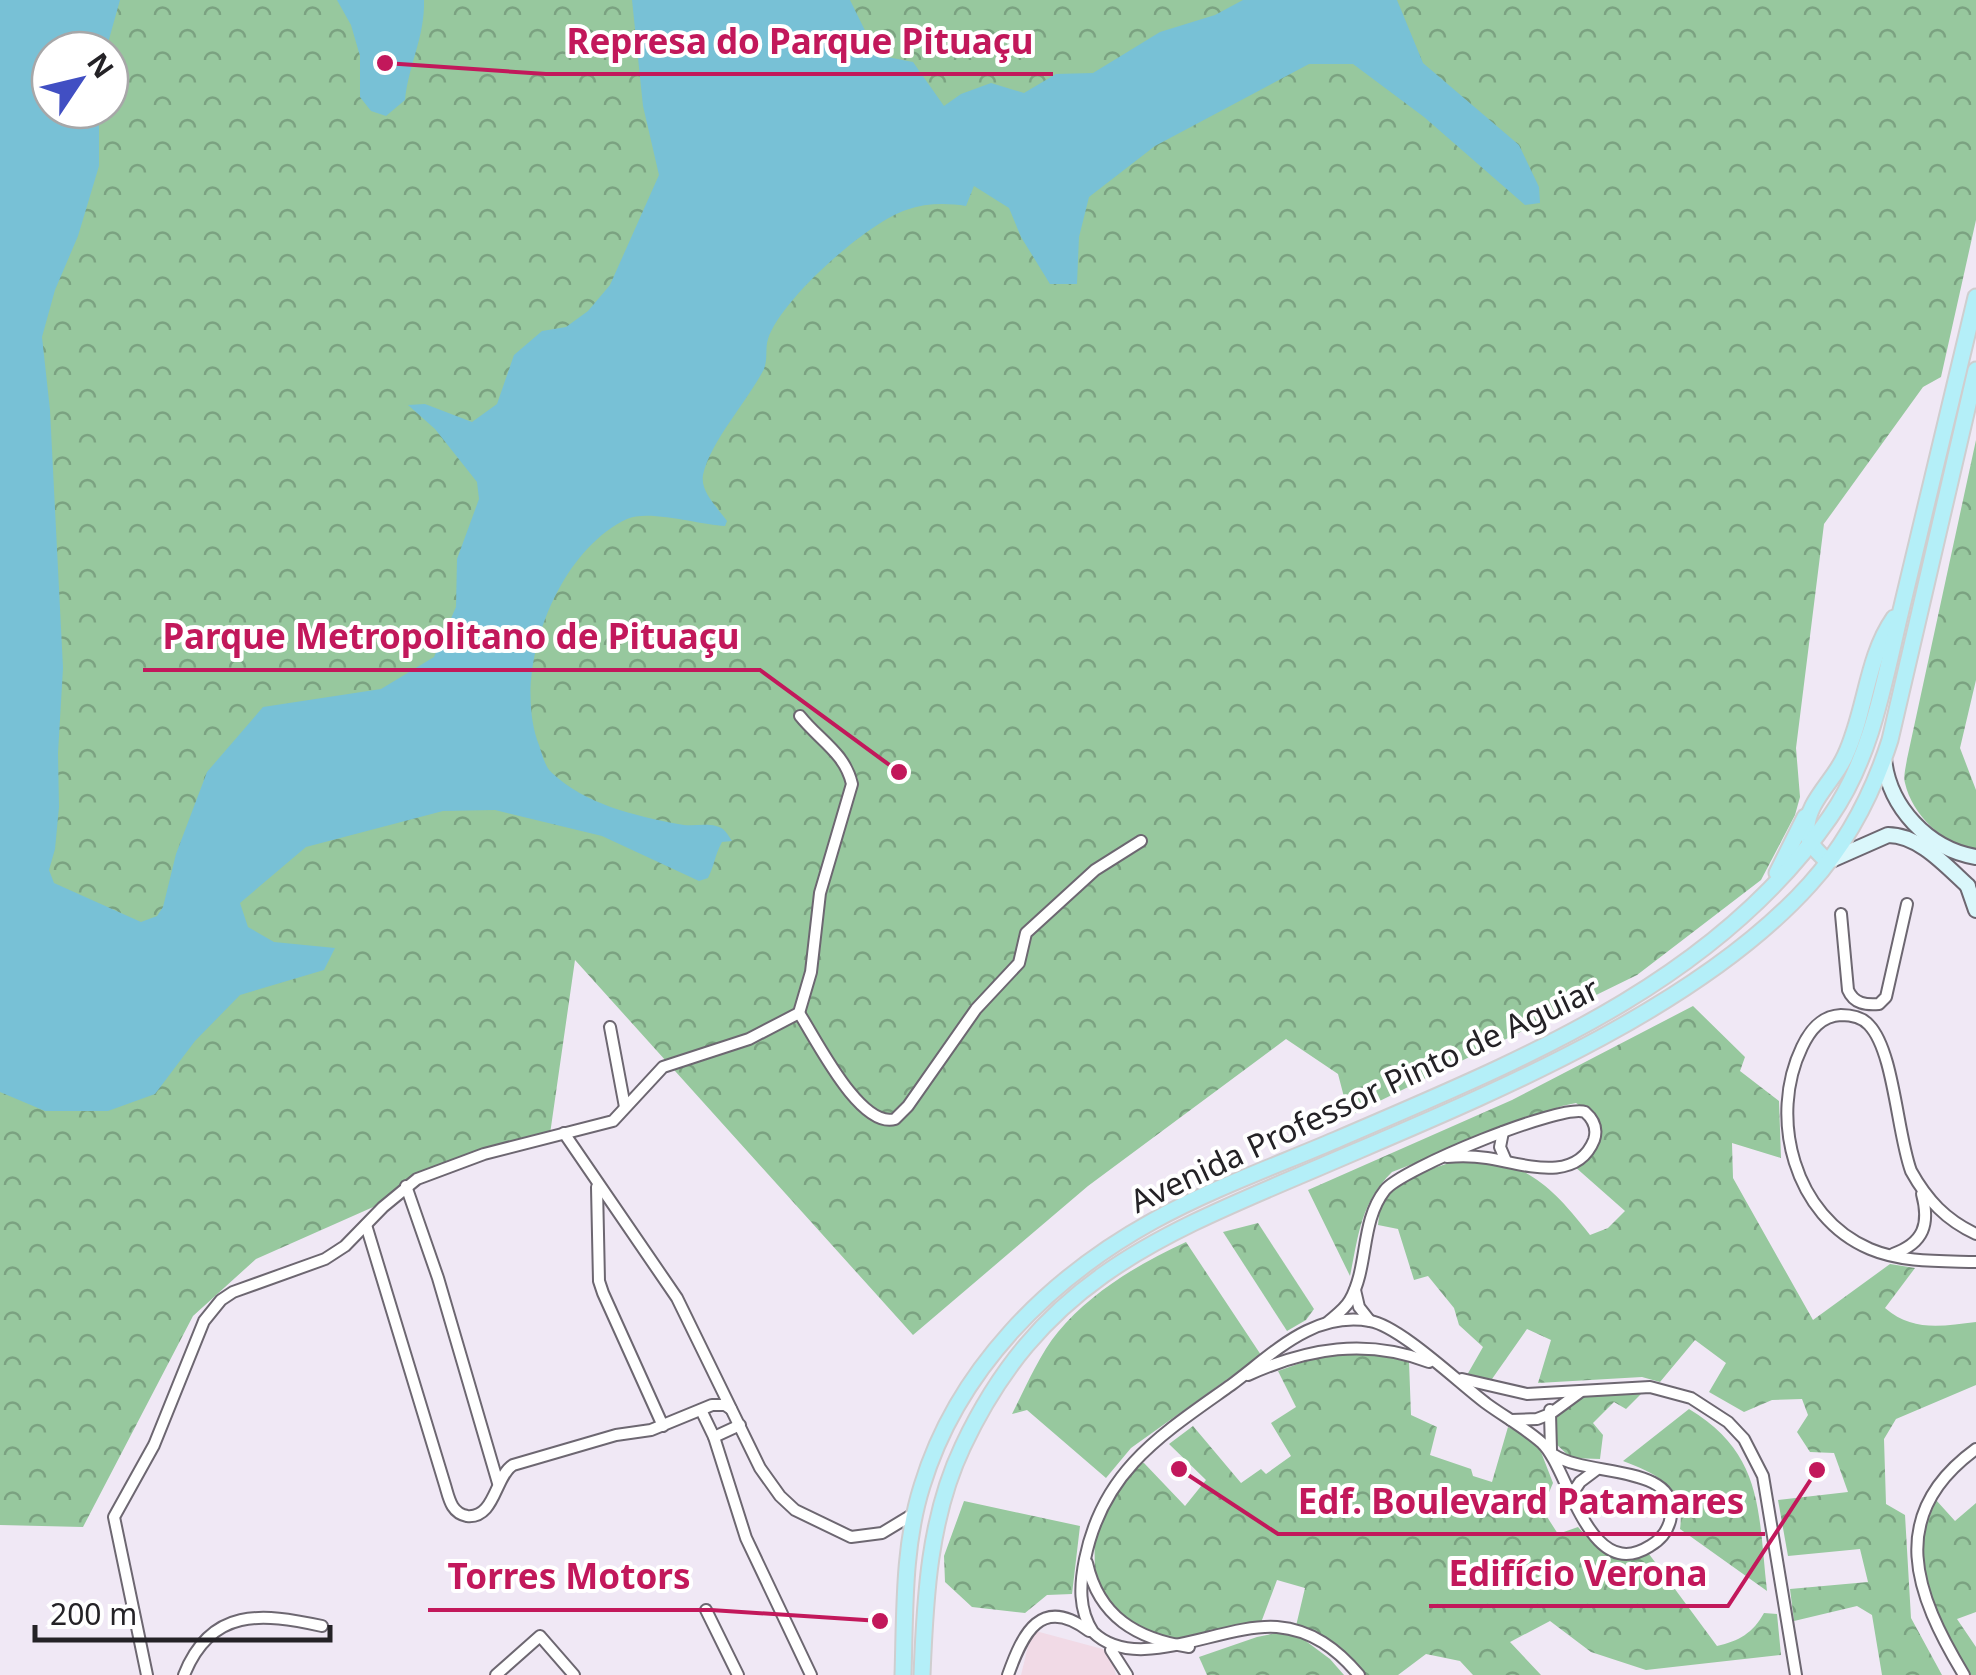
<svg xmlns="http://www.w3.org/2000/svg" width="1976" height="1675" font-family="'Noto Sans',sans-serif">
<style>
.education{fill:#f1dae6}
.forest{fill:url(#forest-crowns);fill-rule:evenodd}
.water{fill:#78c1d6}
.lines{fill:none;stroke-linecap:round;stroke-linejoin:round}
.minor-casing{stroke:#6d6771;stroke-width:14}
.secondary-casing{stroke:#6d6771;stroke-width:18}
.primary-casing{stroke:#cfcecf;stroke-width:19}
.minor{stroke:#fff;stroke-width:10}
.secondary{stroke:#daf7fb;stroke-width:14}
.primary{stroke:#b4eff8;stroke-width:15}
.labels{text-anchor:middle;dominant-baseline:central;stroke-width:8;stroke-linejoin:round;paint-order:stroke}
.street-label{font-size:32px;fill:#242226;stroke:#fff}
.leader{fill:none;stroke:#c2185b;stroke-width:4}
.callout-dot{fill:#c2185b;stroke:#fff;stroke-width:4}
.callout-label{font-size:35px;text-anchor:middle;font-weight:bold;fill:#c2185b;stroke:#fff;stroke-width:8;stroke-linejoin:round;paint-order:stroke}
</style>
<defs>
<pattern id="forest-crowns" width="20" height="18" patternUnits="userSpaceOnUse" patternTransform="scale(2.5)"><rect width="20" height="18" fill="#97c89e"/><path d="M2 6a3 3 0 1 1 6 0M12 15a3 3 0 1 1 6 0" fill="none" stroke="#7ba281"/></pattern>
</defs>
<rect width="100%" height="100%" fill="#f0e8f5"/>
<!-- education -->
<polygon class="education" points="1032,1630 1110,1651 1116,1675 1021,1675"/>
<!-- forest -->
<g class="forest">
<path d="M0,0h1976v220l-35,157 -18,10 -99,137 -28,224 4,49 -5,18 -34,65 -124,95 -288,141 -11,-42 -52,-35 -198,147 -175,149 -338,-375 -25,174 -89,23 -43,18 -38,29 -124,55 -63,57 -110,211 -83,-2zM50,50h60v60h-60z"/>
<path d="M1976,440v240l-16,68 16,42v59c-31,-3 -64,-34 -71,-66 -2,-6 1,-17 2,-24z"/>
<path d="M1693,1006l52,51 -5,14 39,30 2,57 -49,-15 1,35 80,142 77,-56 25,4 -30,40c28,24 57,18 91,14v63l-80,34 -12,20 2,65 19,11 6,103 31,57h-60l-10,-60 -15,-9 -63,15 -4,-32 78,-7 -8,-33 -72,7 -10,-56 70,-8 -14,-39 -24,-1 -13,-20 11,-17 -6,-16 -30,1 -28,12 -35,-20 17,-29 -31,-23 -35,42 -18,-5 -104,6 13,-43 -24,-11 -35,50 -25,-4 16,-28 -24,-22 -5,-17 -26,-32 -14,4 -16,-51 -20,-4 2,-19 18,-26 84,-28c57,24 70,35 108,83l18,-7 17,-17 -51,-45 19,-20 1,-31 -18,-12 -14,3 -170,66c-32,32 -33,62 -42,104l-42,-86 204,-90z"/>
<polygon points="1258,1223 1314,1309 1306,1320 1287,1331 1223,1232"/>
<path d="M1186,1242l75,113 -130,93 -25,30 -79,-68 -15,4c14,-27 27,-59 46,-82 33,-40 82,-69 128,-90z"/>
<path d="M1349,1353l30,1 30,8 2,53 26,12 -7,28 41,14 2,7 19,6 16,-55 28,12 17,44 -11,26 16,25 20,-7c21,24 39,35 71,27l68,92c22,-5 36,-13 47,-33l13,1 4,41 -135,15 -55,-18 -41,-31 -40,21 31,33h-68l-13,-14 -34,-7 -28,21h-37c-19,-24 -34,-43 -65,-49l9,-38 -28,-8 -18,48 -88,13 -27,-8 -38,-31 -11,-24 -1,-63 35,-51 15,-1 41,43 21,-26 -37,-36 24,-18 48,57 20,-14 5,5 25,-18 -20,-33 25,-16 -18,-36 34,-12z"/>
<path d="M1642,1393l-16,16 -12,-7 -21,21 10,12 -3,24 -29,-1 -18,-17c-2,-56 48,-48 89,-48z"/>
<path d="M1689,1409c75,45 69,103 78,182l-87,-62c6,-42 -23,-55 -57,-68z"/>
<path d="M1936,1500l19,21 21,-18v109l-19,7 19,28v28h-13c-23,-42 -43,-88 -40,-137 1,-12 9,-26 13,-38z"/>
<polygon points="964,1501 1080,1526 1072,1594 1047,1595 1025,1613 972,1607 945,1582 944,1556"/>
<polygon points="1291,1630 1330,1659 1344,1675 1207,1675 1199,1657 1257,1637"/>
</g>
<!-- water -->
<g class="water">
<path d="M0,0h120l-14,50h-56v60h49v56l-21,70 -23,54 -13,47 8,73 13,258 -5,85 1,54 -4,42 -6,21 5,13 87,39 16,-6 6,-9 13,-53 31,-82 56,-65 118,-18 53,-32 22,-50 1,-48 22,-60 -2,-17 -42,-53 -27,-24 17,-1 47,18 25,-18 17,-49 28,-24 24,-4 22,-16 22,-26 49,-110 -16,-69 -11,-106h218l27,55 36,7 31,44 17,-12 30,-11 33,10 32,-19 37,-1 67,-41 55,-17 28,-15h154l26,63 96,82 20,42 1,16 -15,2 -101,-88 -71,-53h-44l-154,82 -66,51 -10,40 -2,47h-27l-29,-47 -12,-29 -35,-22 -8,20c-20,-3 -40,-3 -60,4 -39,13 -125,89 -138,129 -3,9 0,20 -4,30 -15,30 -54,73 -61,106 -3,17 15,33 24,46l-2,5c-25,-1 -76,-17 -98,-7 -71,33 -116,154 -88,226 3,9 6,22 13,28 33,31 83,43 126,51 13,3 26,-1 38,2 9,2 12,9 16,15l-10,1c-8,15 -7,22 -14,36l-9,3 -97,-45 -107,-26 -52,1 -137,36 -66,56 8,24 26,15 61,6 -11,22 -84,25 -45,46 -40,53 -47,17h-63l-45,-19z"/>
<path d="M337,0h87c1,37 -15,63 -19,100l-19,16 -15,-5 -11,-14v-41l-9,-31z"/>
</g>
<g class="lines">
<defs>
<g id="minor">
<path d="M1841,914l7,76c6,14 18,15 31,14l7,-7 21,-93"/>
<path d="M799,1013c17,26 61,116 96,106l13,-13 68,-97 43,-46 7,-30 69,-63 46,-29"/>
<polyline points="610,1027 625,1107"/>
<polyline points="1503,1132 1500,1147 1506,1161"/>
<polyline points="564,1133 677,1298 760,1468 780,1496 795,1510 851,1537 882,1533 915,1513"/>
<polyline points="406,1186 438,1278 498,1483"/>
<polyline points="597,1187 599,1281 603,1293 663,1426"/>
<path d="M366,1225l79,260c4,13 6,28 22,31 28,3 28,-40 46,-51l103,-30 35,-5 61,-25h13l6,4"/>
<path d="M1976,1234c-30,-14 -49,-34 -65,-63 -14,-38 -17,-120 -42,-146 -7,-8 -18,-10 -28,-10 -20,1 -31,15 -39,32 -34,70 -8,170 68,202 33,14 72,12 106,13"/>
<path d="M1893,1254c31,-11 37,-30 29,-60"/>
<polyline points="1355,1290 1359,1307 1370,1321"/>
<path d="M1328,1322c7,-6 17,-13 22,-22 19,-34 10,-78 35,-110 16,-21 177,-87 200,-78 8,7 13,16 9,28 -18,45 -74,23 -107,18 -14,-2 -27,-2 -40,-1"/>
<path d="M1248,1375c60,-27 118,-37 181,-13"/>
<polyline points="1462,1379 1527,1394 1650,1387 1691,1398 1728,1422 1744,1439 1763,1476 1796,1675"/>
<polyline points="701,1410 714,1437 746,1538 811,1675"/>
<polyline points="1511,1420 1537,1419 1550,1414 1550,1410"/>
<polyline points="714,1437 740,1425"/>
<polyline points="1551,1450 1550,1414 1580,1392"/>
<polyline points="1570,1497 1580,1482 1596,1470"/>
<path d="M1087,1563c12,54 50,76 102,84"/>
<polyline points="706,1610 738,1675"/>
<polyline points="1111,1650 1127,1675"/>
<path d="M147,1675l-33,-158 40,-72 50,-124 17,-21 12,-8 92,-33 20,-13 38,-39 34,-28 67,-25 129,-33 50,-54 86,-28 50,-26 12,-41 9,-79 32,-109c-7,-31 -33,-44 -52,-68"/>
<path d="M184,1675c27,-68 78,-62 138,-49"/>
<polyline points="496,1675 540,1636 574,1675"/>
<path d="M1008,1675c15,-42 33,-80 81,-44"/>
<path d="M1359,1675c-22,-26 -47,-45 -82,-48 -57,-4 -140,48 -184,5 -15,-23 -13,-48 -8,-73 18,-89 77,-125 146,-174 42,-31 81,-74 139,-64 30,5 90,63 117,83 18,13 38,24 55,39 27,25 46,142 108,103 12,-7 19,-16 21,-30 8,-52 -84,-39 -117,-61"/>
<path d="M1964,1675c-49,-81 -79,-160 12,-226"/>
</g>
<g id="secondary">
<path d="M1884,759c5,48 44,90 92,98"/>
<path d="M1829,861l59,-26c31,0 58,31 80,51"/>
<polyline points="1968,887 1976,910"/>
</g>
<g id="primary">
<path d="M1828,862c-9,-9 -20,-18 -21,-31 -2,-28 28,-51 38,-75 21,-44 21,-98 49,-138"/>
<polyline points="1777,873 1805,817"/>
<path d="M903,1675c2,-62 0,-129 19,-189 35,-116 126,-207 231,-265 58,-32 122,-55 183,-81 180,-78 378,-155 494,-323 44,-63 55,-142 73,-215 24,-102 48,-204 73,-305"/>
<path d="M922,1675c3,-77 7,-158 41,-229 79,-168 200,-212 359,-280 158,-68 372,-153 488,-282 37,-41 63,-91 80,-144l86,-370"/>
</g>
</defs>
<!-- minor casing -->
<use href="#minor" class="minor-casing"/>
<!-- secondary casing -->
<use href="#secondary" class="secondary-casing"/>
<!-- primary casing -->
<use href="#primary" class="primary-casing"/>
<!-- minor -->
<use href="#minor" class="minor"/>
<!-- secondary -->
<use href="#secondary" class="secondary"/>
<!-- primary -->
<use href="#primary" class="primary"/>
</g>
<g class="labels">
<!-- street labels -->
<g class="street-label">
<text transform="translate(1364 1094) rotate(-25)">Avenida Professor Pinto de Aguiar</text>
</g>
</g>
<!-- callouts -->
<path class="leader" d="M385 63L546 74H1053M899 772L760 670H143M1179 1469L1278 1534H1765M1817 1470L1728 1606H1429M880 1621L711 1610H428"/>
<g class="callout-dot">
<circle cx="385" cy="63" r="10"/>
<circle cx="899" cy="772" r="10"/>
<circle cx="1179" cy="1469" r="10"/>
<circle cx="1817" cy="1470" r="10"/>
<circle cx="880" cy="1621" r="10"/>
</g>
<g class="callout-label">
<text x="800" y="54">Represa do Parque Pituaçu</text>
<text x="451" y="649">Parque Metropolitano de Pituaçu</text>
<text x="1521" y="1514">Edf. Boulevard Patamares</text>
<text x="1578" y="1586">Edifício Verona</text>
<text x="569" y="1589">Torres Motors</text>
</g>
<!-- north arrow -->
<g transform="translate(80 80) rotate(55)"><circle r="48" fill="#ffffff" stroke="#a7a7a8" stroke-width="2.5"/>
<path d="M0-8L18 38L0 25L-18 38Z" fill="#414fc3"/>
<text y="-15" font-size="28" font-weight="bold" text-anchor="middle" fill="#242226">N</text>
</g>
<!-- scale -->
<path d="M35 1625v15h295v-15" fill="none" stroke="#242226" stroke-width="5"/>
<text x="50" y="1625" font-size="30" fill="#242226" stroke="#ffffff" stroke-width="8" paint-order="stroke">200 m</text>
</svg>
